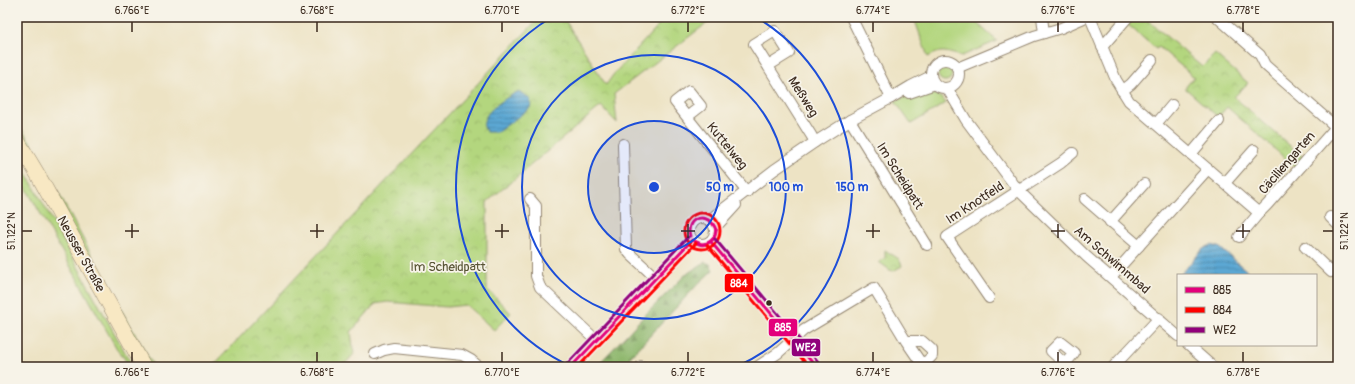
<svg xmlns="http://www.w3.org/2000/svg" width="1355" height="384" font-family="Pangolin,sans-serif">
<style>
.grass{fill:#b3d67e;stroke:#77804e}
.forest{fill:url(#forest-firs);stroke:#647046}
.park{fill:url(#park-crowns);stroke:#77804e}
.water{fill:url(#water-rules);stroke:#4b6878}
.lines{fill:none;stroke-linecap:round;stroke-linejoin:round}
.street-casing{stroke:#948671;stroke-width:12}
.secondary-casing{stroke:#948671;stroke-width:16}
.street{stroke:#fff;stroke-width:10}
.secondary{stroke:#f8e8c3;stroke-width:15}
.bus-1-casing{stroke:#f7f3e8;stroke-width:6}
.bus-2-casing{stroke:#f7f3e8;stroke-width:6}
.bus-3-casing{stroke:#f7f3e8;stroke-width:6}
.bus-1{stroke:#e3007b;stroke-width:3}
.bus-2{stroke:#f00;stroke-width:3}
.bus-3{stroke:#91007b;stroke-width:3}
.ticks{fill:none;stroke:#3b2a1e;stroke-width:1.5}
.ring{fill:none;stroke:#1d4ed8;stroke-width:2}
.bus-dot{fill:#3b2a1e;stroke:#f7f3e8;stroke-width:1.5}
.labels{text-anchor:middle;dominant-baseline:central;stroke-width:3.5;stroke-linejoin:round;paint-order:stroke}
.street-label{font-size:13px;fill:#3b2a1e;stroke:#f7f3e8}
.park-label{font-size:13px;fill:#595536;stroke:#f7f3e8}
.centre{fill:#1d4ed8;stroke:#f7f3e8;stroke-width:2}
.ring-label{font-size:12px;text-anchor:middle;font-weight:bold;fill:#1d4ed8;stroke:#f7f3e8;stroke-width:3.5;stroke-linejoin:round;paint-order:stroke}
.line-badge{stroke:#f7f3e8;stroke-width:1.5}
.badge-label{font-size:11px;text-anchor:middle;font-weight:bold;fill:#fff}
.neatline{fill:none;stroke:#3b2a1e;stroke-width:1.5}
.ticks-label{font-size:10px;text-anchor:middle;fill:#3b2a1e}
</style>
<defs>
<pattern id="forest-firs" width="22" height="20" patternUnits="userSpaceOnUse"><rect width="22" height="20" fill="#8eb76d"/><path d="M5 1l3.5 6h-7zM16 11l3.5 6h-7z" fill="#759559"/></pattern>
<pattern id="park-crowns" width="20" height="18" patternUnits="userSpaceOnUse"><rect width="20" height="18" fill="#b3d67e"/><path d="M2 6a3 3 0 1 1 6 0M12 15a3 3 0 1 1 6 0" fill="none" stroke="#9bb86c"/></pattern>
<pattern id="water-rules" width="6" height="5" patternUnits="userSpaceOnUse"><rect width="6" height="5" fill="#5ba7d3"/><path d="M0 2.5h6" fill="none" stroke="#4c88ab"/></pattern>
</defs>
<rect width="100%" height="100%" fill="#f7f3e8"/>
<filter id="ink" filterUnits="userSpaceOnUse"><feTurbulence type="fractalNoise" baseFrequency=".025" numOctaves="2"/><feDisplacementMap in="SourceGraphic" scale="8" xChannelSelector="R" yChannelSelector="G"/><feConvolveMatrix kernelMatrix="1 2 1 2 8 2 1 2 1" color-interpolation-filters="sRGB"/></filter>
<filter id="wash" filterUnits="userSpaceOnUse"><feTurbulence type="fractalNoise" baseFrequency=".012" numOctaves="4" result="noise"/><feDisplacementMap in="SourceGraphic" scale="16" xChannelSelector="R" yChannelSelector="G"/><feGaussianBlur stdDeviation="0.9" result="paint"/><feColorMatrix in="noise" values="0 0 0 0 0 0 0 0 0 0 0 0 0 0 0 0 0 1.4 0 .05"/><feComposite in="paint" operator="in"/></filter>
<g filter="url(#wash)">
<rect width="100%" height="100%" fill="#ede3c4"/>
<!-- grass -->
<g class="grass">
<path d="M915,17h55l27,24 -35,15c-16,-3 -18,-8 -34,1l-14,-39z"/>
<circle cx="945" cy="74" r="7"/>
<path d="M921,91l2,4c9,-4 18,1 23,8l-35,21 -16,-23z"/>
<polygon points="17,123 32,144 120,308 154,367 149,367 28,149 17,132"/>
<polygon points="17,158 29,178 133,367 129,367 123,356 121,356 17,172"/>
</g>
<!-- forest -->
<polygon class="forest" points="705,262 710,264 713,270 698,284 621,367 596,367 645,315 685,275"/>
<!-- park -->
<g class="park">
<polygon points="540,17 563,17 606,85 613,75 666,17 715,17 614,94 617,123 601,106 487,202 487,289 511,313 494,330 466,305 447,307 387,302 375,304 351,332 354,354 342,367 212,367"/>
<polygon points="1134,17 1144,17 1202,67 1215,54 1248,83 1234,97 1304,158 1295,167 1227,107 1218,117 1185,88 1194,77 1159,47 1156,49 1127,24"/>
<polygon points="885,250 899,259 902,266 893,271 890,270 879,262 885,258"/>
</g>
<!-- water -->
<g class="water">
<path d="M517,92c9,2 16,7 13,16l-31,23 -3,1h-9c-14,-15 19,-34 30,-40z"/>
<polygon points="1211,245 1219,247 1247,271 1247,275 1180,275 1203,249"/>
</g>
</g>
<g filter="url(#ink)">
<g class="lines">
<defs>
<g id="street">
<polyline points="851,17 891,98"/>
<polyline points="1042,17 1044,33"/>
<polyline points="1090,17 1116,80 1129,101 1259,213 1267,205 1336,127 1265,65 1260,55 1217,17"/>
<polyline points="1102,47 1128,17"/>
<circle cx="945" cy="74" r="14"/>
<polyline points="768,66 789,53 775,31 754,44 811,135 815,142"/>
<polyline points="957,68 1034,36 1061,28 1086,17"/>
<polyline points="947,88 966,120 1018,190 1087,257 1178,336"/>
<polyline points="1122,91 1131,84 1152,60"/>
<polyline points="909,93 935,84"/>
<polyline points="687,117 675,102 689,91 701,106 687,117 747,192"/>
<polyline points="850,120 927,245"/>
<polyline points="1156,124 1172,105"/>
<polyline points="623,144 626,249 630,254 656,278"/>
<polyline points="1191,154 1219,121"/>
<polyline points="1225,183 1254,150"/>
<polyline points="530,199 536,206 536,276 540,287 596,340"/>
<polyline points="1085,199 1139,246"/>
<polyline points="1330,217 1338,225"/>
<circle cx="702" cy="231" r="13"/>
<polyline points="709,220 774,170 815,142 850,120 891,98 911,86 931,76"/>
<polyline points="1110,222 1144,184"/>
<polyline points="715,228 736,205"/>
<polyline points="1239,237 1259,213"/>
<polyline points="711,242 816,367"/>
<polyline points="1305,247 1331,272 1338,267"/>
<polyline points="1111,277 1208,169"/>
<polyline points="989,298 947,237 1061,163 1073,153"/>
<polyline points="1188,345 1213,367"/>
<polyline points="375,354 384,350 394,348 462,355 471,360 479,367"/>
<polyline points="1065,364 1074,353 1060,342 1051,351 1068,367"/>
<polyline points="641,366 643,367"/>
<polyline points="571,367 692,240"/>
<polyline points="757,367 778,353 804,330 874,288 906,341 921,363 927,361 932,356 932,350 922,341 906,341"/>
<polyline points="1113,367 1159,318"/>
</g>
<polyline id="secondary" points="17,140 38,175 144,367"/>
</defs>
<!-- street casing -->
<use href="#street" class="street-casing"/>
<!-- secondary casing -->
<use href="#secondary" class="secondary-casing"/>
<!-- street -->
<use href="#street" class="street"/>
<!-- secondary -->
<use href="#secondary" class="secondary"/>
<defs>
<g id="bus-1">
<path d="M690,236c-6,-20 20,-25 26,-6"/>
<path d="M694,241l7,3c8,0 15,-5 15,-14"/>
<path d="M694,241c7,6 14,4 20,-3l2,-8"/>
<polyline points="711,242 816,367"/>
<polyline points="571,367 692,240"/>
</g>
<g id="bus-2">
<circle cx="702" cy="231" r="18"/>
<polyline points="707,245 809,367"/>
<polyline points="578,367 696,243"/>
</g>
<g id="bus-3">
<polyline points="715,239 820,364"/>
<polyline points="567,364 688,237"/>
</g>
</defs>
<!-- bus-1 casing -->
<use href="#bus-1" class="bus-1-casing"/>
<!-- bus-2 casing -->
<use href="#bus-2" class="bus-2-casing"/>
<!-- bus-3 casing -->
<use href="#bus-3" class="bus-3-casing"/>
<!-- bus-1 -->
<use href="#bus-1" class="bus-1"/>
<!-- bus-2 -->
<use href="#bus-2" class="bus-2"/>
<!-- bus-3 -->
<use href="#bus-3" class="bus-3"/>
</g>
</g>
<!-- ticks -->
<path class="ticks" d="M132,22v10M317,22v10M502,22v10M688,22v10M873,22v10M1058,22v10M1243,22v10M132,224v14M317,224v14M502,224v14M688,224v14M873,224v14M1058,224v14M1243,224v14M22,231h10M125,231h14M310,231h14M495,231h14M681,231h14M866,231h14M1051,231h14M1236,231h14M1323,231h10M132,352v10M317,352v10M502,352v10M688,352v10M873,352v10M1058,352v10M1243,352v10"/>
<!-- distance rings -->
<circle cx="654" cy="187" r="66" fill="#1d4ed8" fill-opacity=".12"/>
<g class="ring">
<circle cx="654" cy="187" r="66"/>
<circle cx="654" cy="187" r="132"/>
<path d="M570 366A198 198 0 0 1 552 17M756 17A198 198 0 0 1 738 366"/>
</g>
<!-- markers -->
<circle class="bus-dot" cx="769" cy="303" r="3.5"/>
<g class="labels">
<!-- street labels -->
<g class="street-label">
<text transform="translate(803 97) rotate(58)">Meßweg</text>
<text transform="translate(727 146) rotate(51)">Kuttelweg</text>
<text transform="translate(1287 163) rotate(-49)">Cäciliengarten</text>
<text transform="translate(900 176) rotate(58)">Im Scheidpatt</text>
<text transform="translate(975 203) rotate(-33)">Im Knotfeld</text>
<text transform="translate(81 254) rotate(61)">Neusser Straße</text>
<text transform="translate(1112 260) rotate(41)">Am Schwimmbad</text>
</g>
<!-- park labels -->
<g class="park-label">
<text x="448" y="267">Im Scheidpatt</text>
</g>
</g>
<circle cx="654" cy="187" r="6" class="centre"/>
<g class="ring-label">
<text x="720" y="191">50 m</text>
<text x="786" y="191">100 m</text>
<text x="852" y="191">150 m</text>
</g>
<g class="line-badge">
<rect x="724" y="273" width="30" height="20" rx="4" fill="#f00"/>
<rect x="768" y="318" width="30" height="19" rx="4" fill="#e3007b"/>
<rect x="791" y="338" width="30" height="19" rx="4" fill="#91007b"/>
</g>
<g class="badge-label">
<text x="739" y="287">884</text>
<text x="783" y="331">885</text>
<text x="806" y="351">WE2</text>
</g>
<!-- margin -->
<rect width="1355" height="384" fill="none" stroke="#f7f3e8" stroke-width="44"/>
<!-- legend -->
<rect x="1177" y="274" width="140" height="72" fill="#f7f3e8" stroke="#aca397"/>
<rect x="1185" y="287" width="20" height="6" fill="#e3007b" stroke="#aca397"/>
<text x="1213" y="294" font-size="12" fill="#3b2a1e">885</text>
<rect x="1185" y="307" width="20" height="6" fill="#ff0000" stroke="#aca397"/>
<text x="1213" y="314" font-size="12" fill="#3b2a1e">884</text>
<rect x="1185" y="327" width="20" height="6" fill="#91007b" stroke="#aca397"/>
<text x="1213" y="334" font-size="12" fill="#3b2a1e">WE2</text>
<rect x="22" y="22" width="1311" height="340" class="neatline"/>
<g class="ticks-label">
<text x="132" y="14">6.766°E</text>
<text x="317" y="14">6.768°E</text>
<text x="502" y="14">6.770°E</text>
<text x="688" y="14">6.772°E</text>
<text x="873" y="14">6.774°E</text>
<text x="1058" y="14">6.776°E</text>
<text x="1243" y="14">6.778°E</text>
<text transform="translate(11 231) rotate(-90)" y="4">51.122°N</text>
<text transform="translate(1344 231) rotate(-90)" y="4">51.122°N</text>
<text x="132" y="376">6.766°E</text>
<text x="317" y="376">6.768°E</text>
<text x="502" y="376">6.770°E</text>
<text x="688" y="376">6.772°E</text>
<text x="873" y="376">6.774°E</text>
<text x="1058" y="376">6.776°E</text>
<text x="1243" y="376">6.778°E</text>
</g>
</svg>
